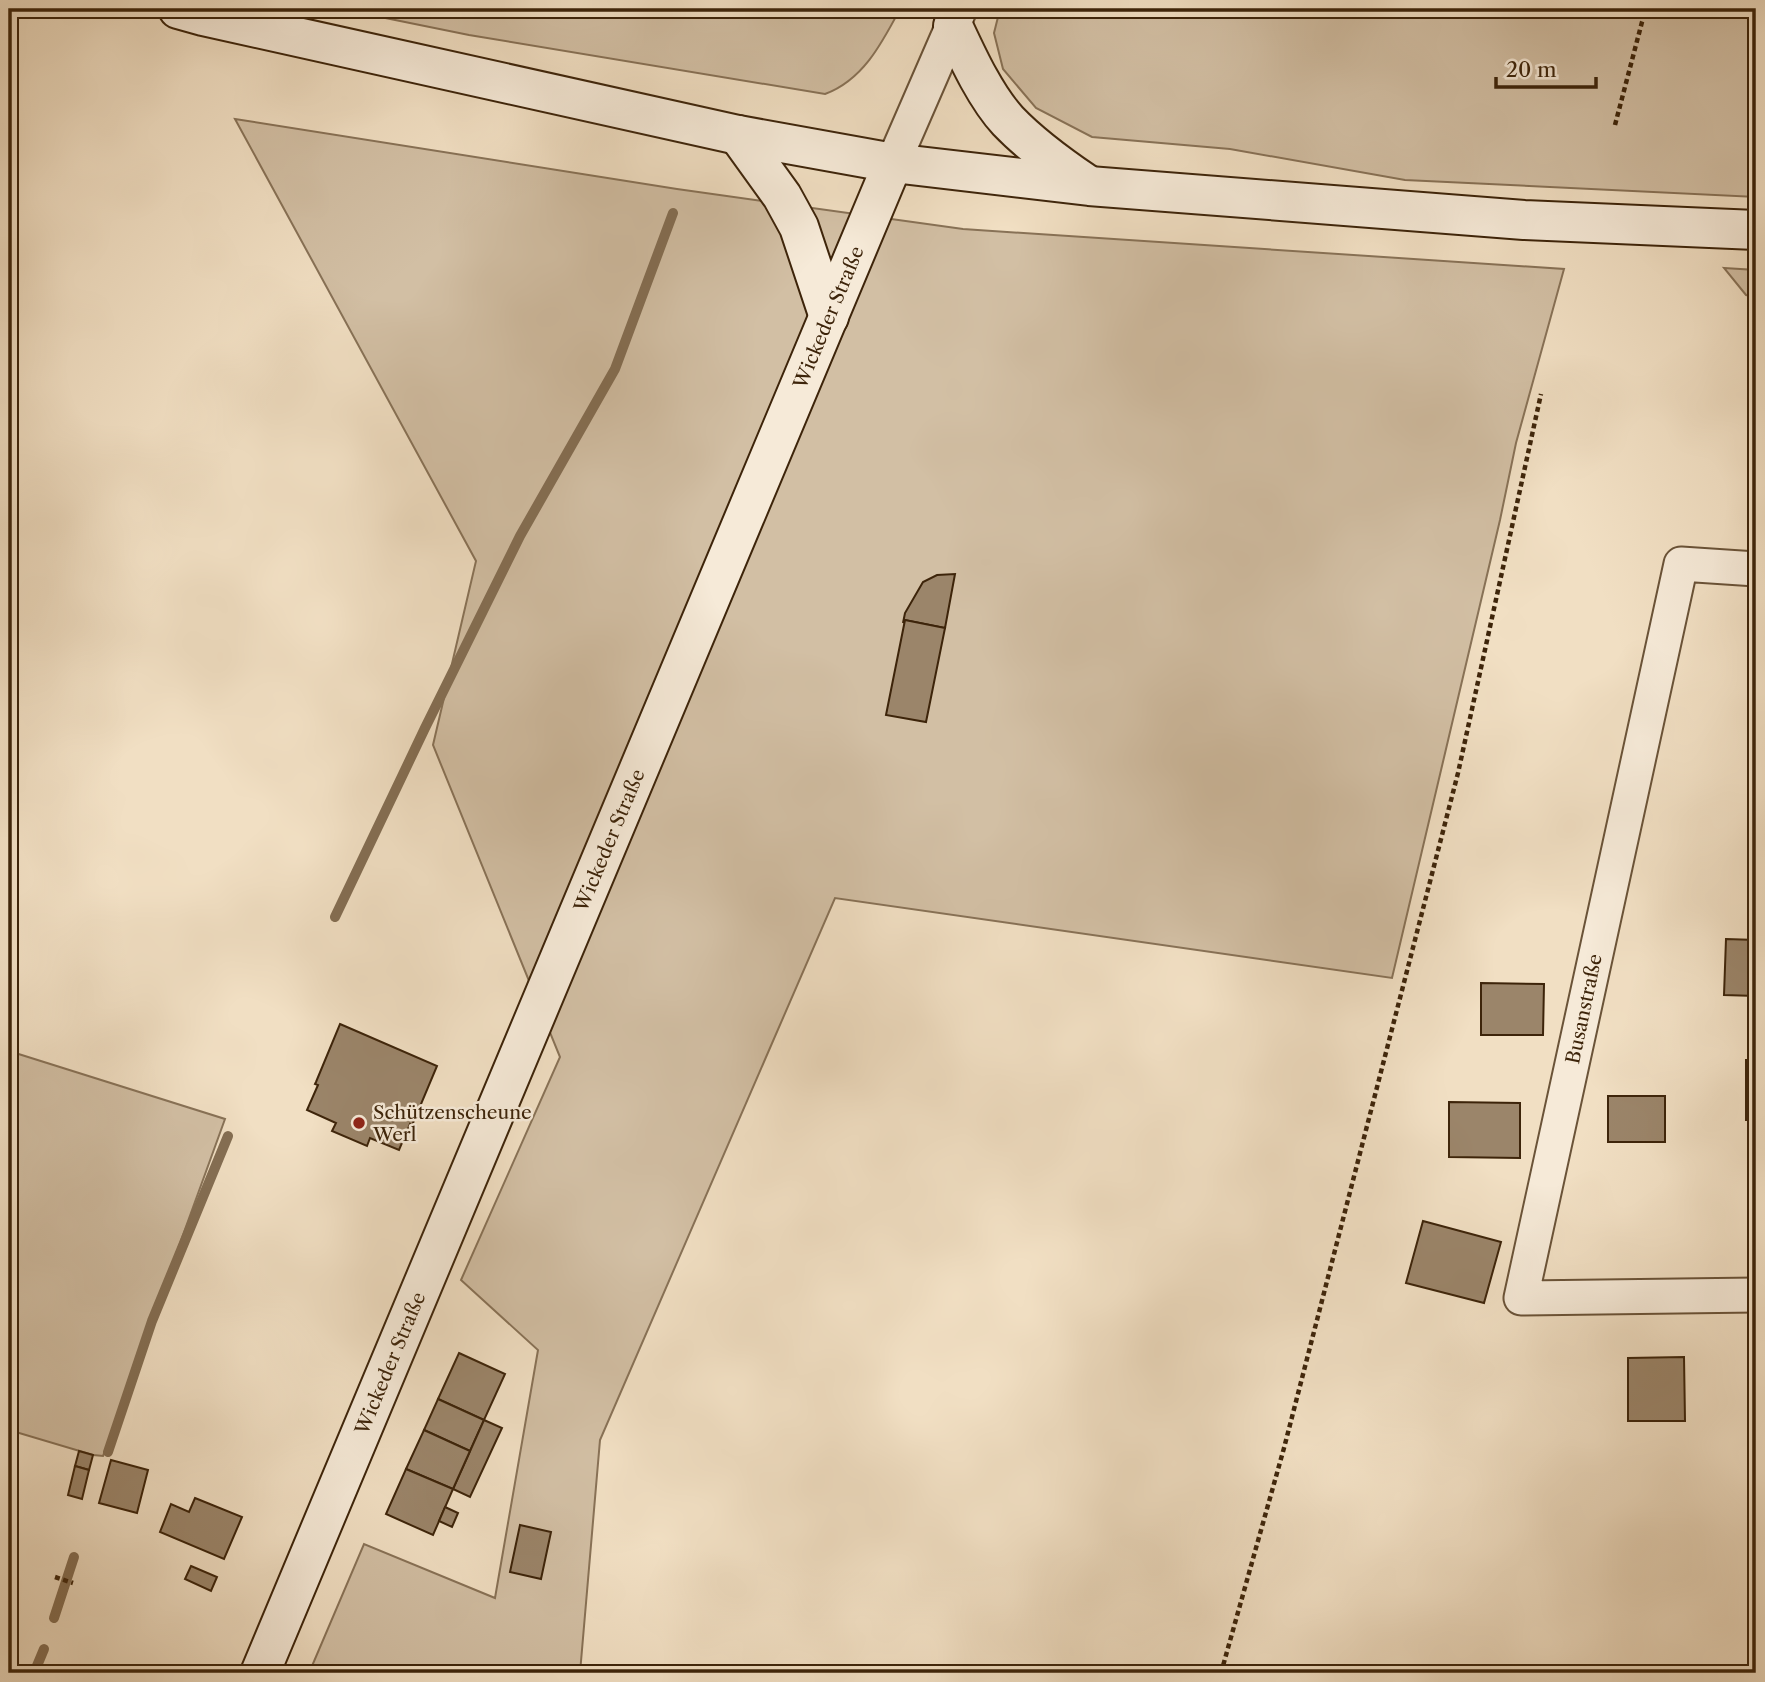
<svg xmlns="http://www.w3.org/2000/svg" width="1765" height="1682" font-family="'Libre Caslon Text',serif">
<style>
.green{fill:#d2bfa4;stroke:#887257;stroke-width:2}
.lines{fill:none;stroke-linecap:round;stroke-linejoin:round}
.stream{stroke:#846e53;stroke-width:10}
.building{fill:#9b856a;stroke:#3d240a;stroke-width:2}
.street-casing{stroke:#6a5338;stroke-width:37}
.secondary-casing{stroke:#3d240a;stroke-width:42}
.path{stroke:#3d240a;stroke-width:4.5;stroke-dasharray:5 3.5;stroke-linecap:butt}
.street{stroke:#f6ead8;stroke-width:33}
.secondary{stroke:#f6ead8;stroke-width:38}
.poi-dot{fill:#8f2418;stroke:#f6ead8;stroke-width:2.5}
.labels{text-anchor:middle;dominant-baseline:central;stroke-width:5;stroke-linejoin:round;paint-order:stroke}
.street-label{font-size:19px;fill:#3d240a;stroke:#f6ead8}
.poi-label{font-size:19px;fill:#3d240a;stroke:#f6ead8;text-anchor:start}
</style>
<rect width="100%" height="100%" fill="#f1dfc3"/>
<filter id="stains"><feTurbulence type="fractalNoise" baseFrequency=".00286" numOctaves="4"/><feColorMatrix values="0 0 0 0 .2 0 0 0 0 .09 0 0 0 0 .02 0 0 0 .5 -.17"/></filter>
<radialGradient id="worn" r=".72"><stop offset=".6" stop-color="#630" stop-opacity="0"/><stop offset="1" stop-color="#630" stop-opacity=".3"/></radialGradient>
<!-- green -->
<g class="green">
<path d="M341,9h559c-18,34 -37,71 -75,85l-356,-59z"/>
<polygon points="1000,9 1756,9 1756,197 1405,180 1230,149 1092,137 1036,108 1003,69 994,33"/>
<polygon points="235,119 677,189 963,229 1564,269 1516,443 1500,520 1392,978 835,898 600,1440 580,1673 309,1673 364,1544 495,1598 538,1350 461,1280 560,1057 433,745 476,561"/>
<polygon points="1724,268 1756,270 1756,297 1746,295"/>
<polygon points="9,1051 225,1119 103,1456 93,1455 9,1430"/>
</g>
<g class="lines">
<!-- stream -->
<g class="stream">
<polyline points="335,917 425,728 520,536 615,369 673,213"/>
<polyline points="108,1452 152,1321 228,1136"/>
<polyline points="54,1618 74,1557"/>
<polyline points="34,1673 44,1649"/>
</g>
</g>
<!-- building -->
<g class="building">
<polygon points="955,574 945,628 905,620 903,623 905,613 923,582 937,575"/>
<polygon points="905,620 945,628 926,722 886,715"/>
<polygon points="1726,939 1756,940 1756,996 1724,995"/>
<polygon points="1481,983 1544,984 1543,1035 1481,1035"/>
<polygon points="340,1024 437,1066 413,1123 412,1126 410,1124 399,1150 370,1138 367,1146 332,1131 336,1123 307,1110 318,1085 315,1084 316,1082"/>
<rect x="1746" y="1060" width="10" height="60"/>
<rect x="1608" y="1096" width="57" height="46"/>
<polygon points="1449,1102 1520,1103 1520,1158 1449,1157"/>
<polygon points="1423,1221 1501,1242 1484,1303 1406,1283"/>
<polygon points="459,1353 505,1374 484,1420 438,1399"/>
<polygon points="1684,1357 1685,1421 1628,1421 1628,1358"/>
<polygon points="438,1399 484,1420 470,1451 424,1430"/>
<polygon points="484,1420 502,1428 470,1497 453,1489"/>
<polygon points="424,1430 470,1451 453,1489 406,1469"/>
<polygon points="79,1451 93,1455 89,1470 75,1466"/>
<polygon points="111,1460 148,1470 137,1513 99,1503"/>
<polygon points="75,1466 89,1470 82,1499 68,1495"/>
<polygon points="406,1469 453,1489 433,1535 386,1514"/>
<polygon points="195,1498 242,1517 224,1559 160,1532 171,1504 189,1512"/>
<polygon points="445,1507 458,1513 452,1527 439,1521"/>
<polygon points="520,1525 551,1532 541,1579 510,1572"/>
<polygon points="191,1566 217,1577 211,1591 185,1579"/>
</g>
<g class="lines">
<defs>
<g id="street">
<polyline points="893,163 960,9"/>
<polyline points="1756,569 1681,564 1521,1298 1756,1295"/>
</g>
<g id="secondary">
<polyline points="178,9 203,16 738,135 893,163 1089,186 1524,220 1756,230"/>
<path d="M953,26c14,30 32,70 55,95 23,24 49,43 77,62"/>
<polyline points="738,135 782,196 799,227 829,317"/>
<path id="s1" d="M260,1673l633,-1510"/>
</g>
</defs>
<!-- street casing -->
<use href="#street" class="street-casing"/>
<!-- secondary casing -->
<use href="#secondary" class="secondary-casing"/>
<!-- path -->
<g class="path">
<polyline points="1615,125 1642,22 1647,9"/>
<polyline points="55,1577 73,1583"/>
<polyline points="1221,1673 1284,1448 1458,773 1541,394"/>
</g>
<!-- street -->
<use href="#street" class="street"/>
<!-- secondary -->
<use href="#secondary" class="secondary"/>
</g>
<!-- markers -->
<circle class="poi-dot" cx="359" cy="1123" r="7"/>
<g class="labels">
<!-- street labels -->
<g class="street-label">
<text stroke="none"><textPath href="#s1" startOffset="1470">Wickeder Straße</textPath></text>
<text stroke="none"><textPath href="#s1" startOffset="903">Wickeder Straße</textPath></text>
<text transform="translate(1584 1009) rotate(-78)">Busanstraße</text>
<text stroke="none"><textPath href="#s1" startOffset="336">Wickeder Straße</textPath></text>
</g>
<!-- poi labels -->
<g class="poi-label">
<text x="373" y="1112">Schützenscheune<tspan x="373" dy="22">Werl</tspan></text>
</g>
</g>
<!-- margin -->
<rect width="1765" height="1682" fill="none" stroke="#f1dfc3" stroke-width="35"/>
<rect x="10" y="10" width="1744" height="1661" fill="none" stroke="#3d240a" stroke-width="3.5"/>
<rect x="18" y="18" width="1730" height="1647" fill="none" stroke="#3d240a" stroke-width="2"/>
<!-- scale -->
<path d="M1496 77v10h100v-10" fill="none" stroke="#3d240a" stroke-width="3.5"/>
<text x="1506" y="77" font-size="21" fill="#3d240a" stroke="#f6ead8" stroke-width="5" paint-order="stroke">20 m</text>
<rect width="100%" height="100%" filter="url(#stains)"/>
<rect width="100%" height="100%" fill="url(#worn)"/>
</svg>
